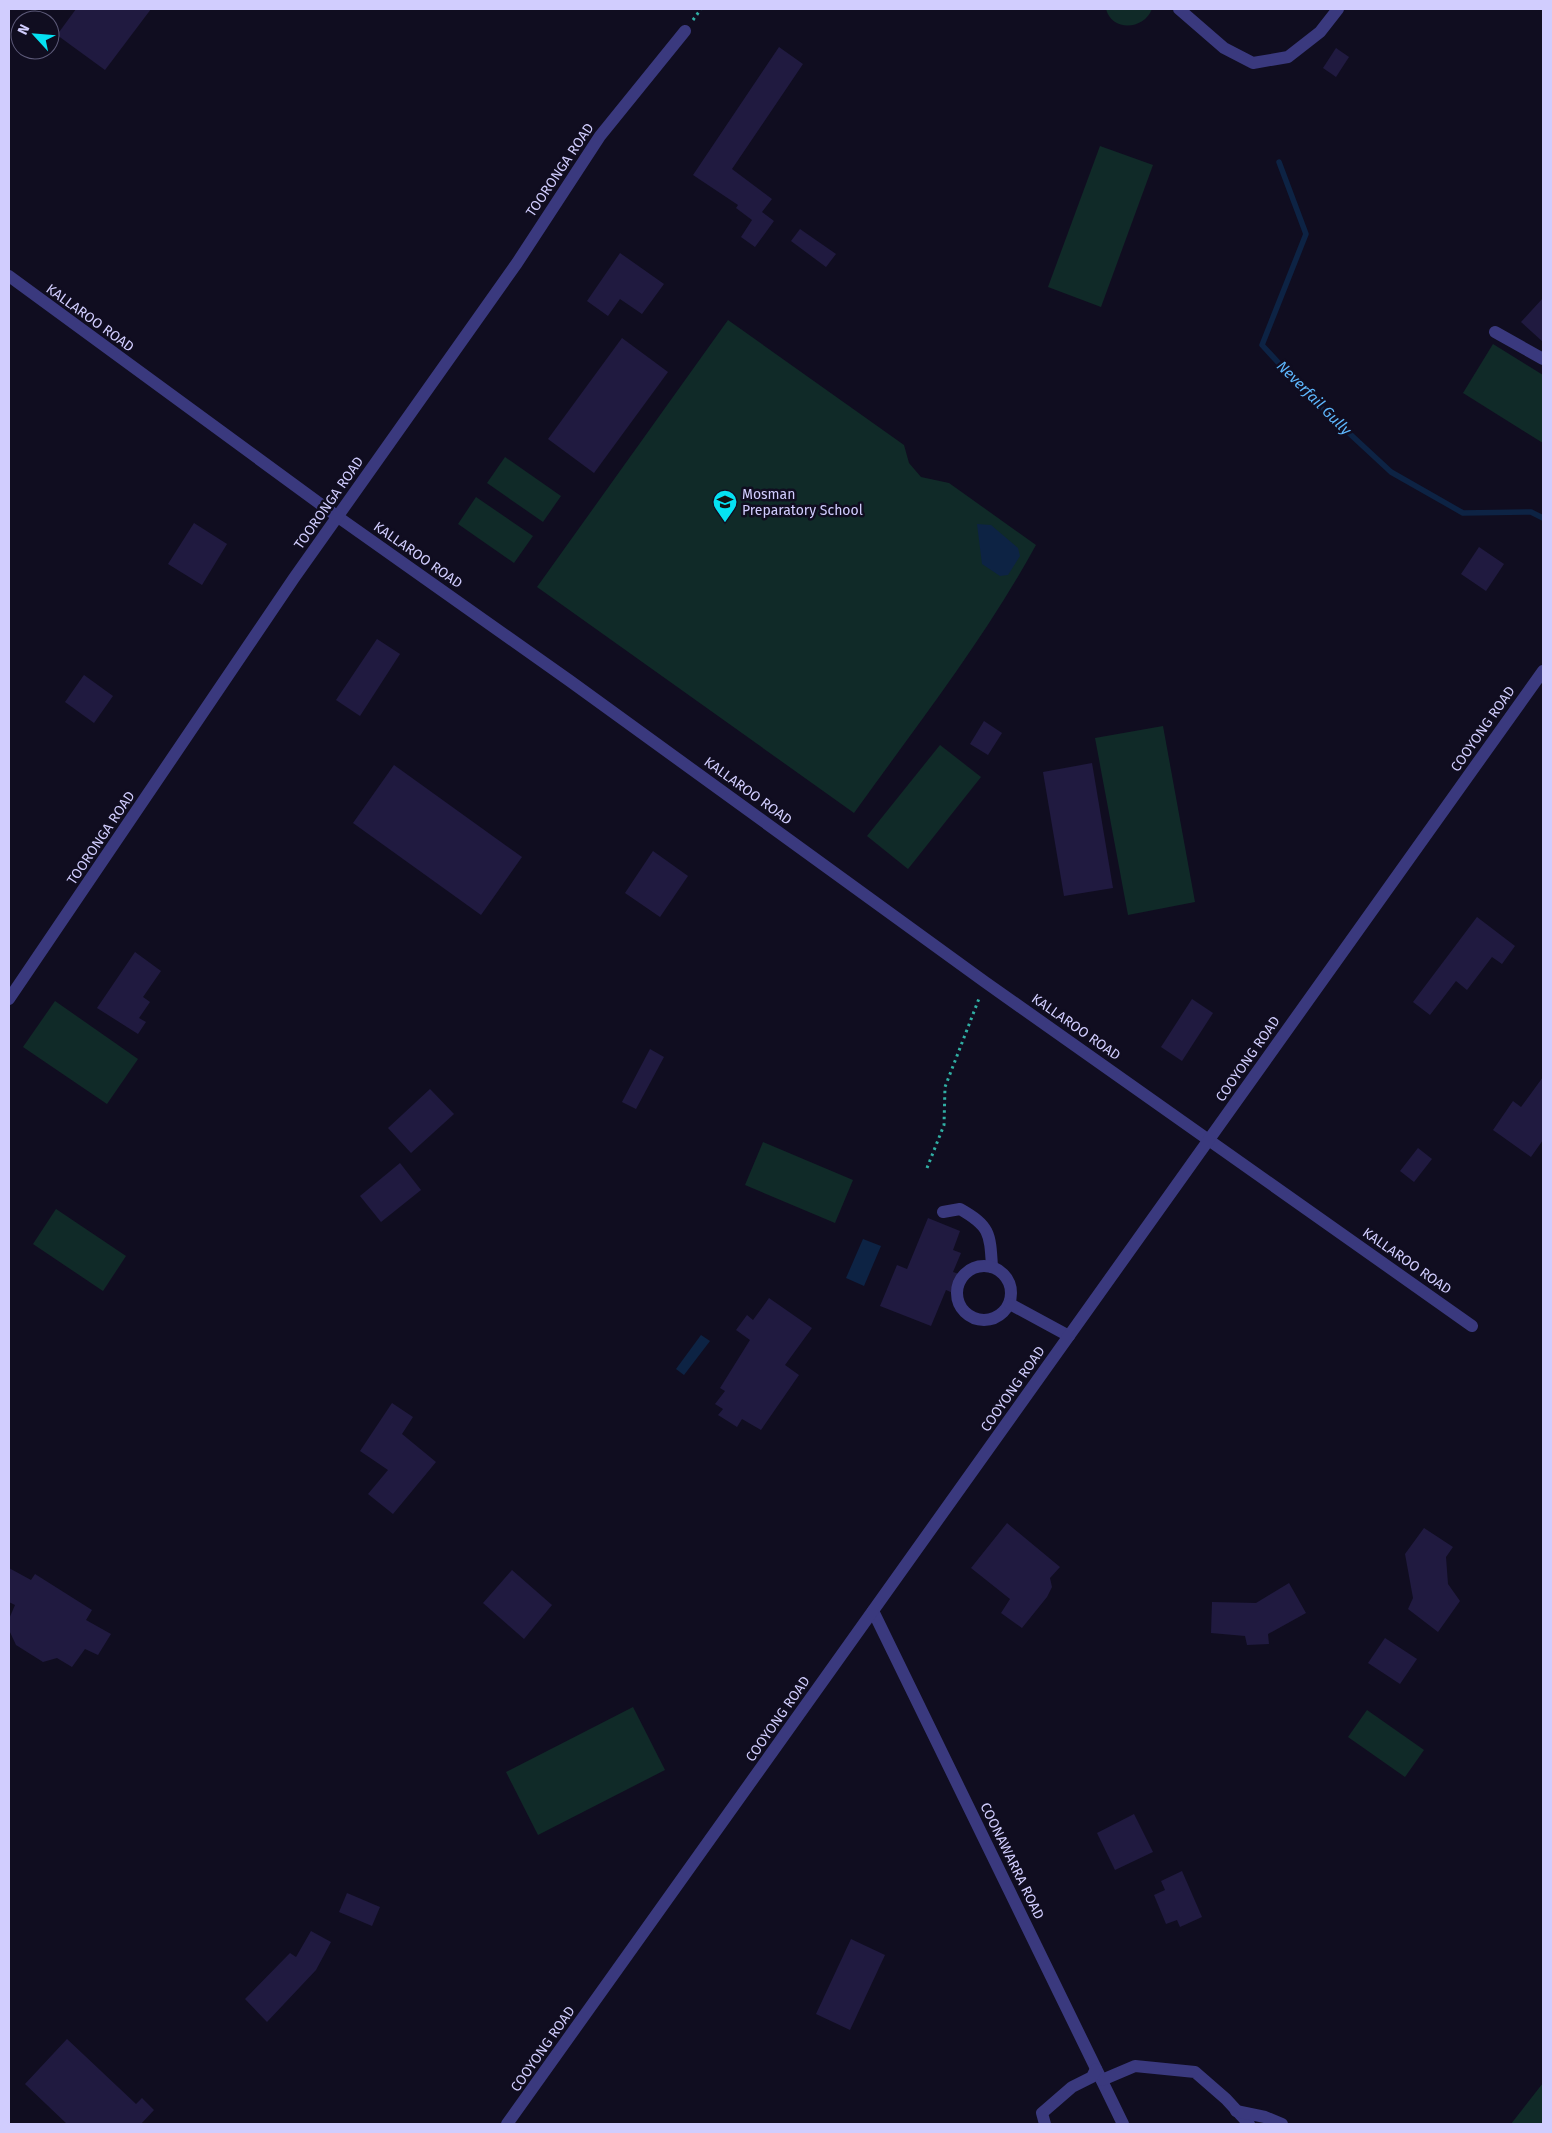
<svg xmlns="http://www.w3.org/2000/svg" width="1552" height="2133" font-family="'Fira Sans',sans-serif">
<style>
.green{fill:#102a28}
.water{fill:#0d2344}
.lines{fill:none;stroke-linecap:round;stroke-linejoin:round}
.stream{stroke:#0d2344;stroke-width:5.5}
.building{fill:#201a40}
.path{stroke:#30afa4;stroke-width:3;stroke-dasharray:2.5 4;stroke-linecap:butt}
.minor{stroke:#3a397e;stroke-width:12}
.labels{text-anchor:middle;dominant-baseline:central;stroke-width:5;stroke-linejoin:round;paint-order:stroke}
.street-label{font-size:14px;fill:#d1cdfe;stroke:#100d20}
.poi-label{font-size:14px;fill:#d1cdfe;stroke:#100d20;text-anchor:start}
.water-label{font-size:15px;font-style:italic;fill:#5db6fc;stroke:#100d20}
</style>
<rect width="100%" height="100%" fill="#100d20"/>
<!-- green -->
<g class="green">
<path d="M1106,9h46c-8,21 -40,23 -46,0z"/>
<polygon points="1100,146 1153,165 1101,307 1048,287"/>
<path d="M728,320l176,125 5,18 12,14 28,6 87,62c-52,95 -119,180 -182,268l-317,-226z"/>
<polygon points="1493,344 1543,375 1543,443 1463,393"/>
<polygon points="505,457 561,496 543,522 487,483"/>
<polygon points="476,497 533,536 514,563 458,524"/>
<polygon points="1163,726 1195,902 1128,915 1095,738"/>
<polygon points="940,745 981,777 908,869 867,836"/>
<polygon points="55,1001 138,1059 107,1104 23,1047"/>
<polygon points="763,1142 853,1180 835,1223 745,1185"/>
<polygon points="56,1209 126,1256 103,1291 33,1244"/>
<polygon points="633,1707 665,1770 538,1835 506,1772"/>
<polygon points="1367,1710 1424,1750 1405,1777 1348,1737"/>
<polygon points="1543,2083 1543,2124 1511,2124"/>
</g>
<!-- water -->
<g class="water">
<polygon points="977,524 991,525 1018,548 1020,556 1008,575 1000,576 982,564"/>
<polygon points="863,1239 881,1246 864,1286 846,1278"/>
<polygon points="701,1335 710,1341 684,1375 676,1369"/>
</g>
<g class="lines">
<!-- stream -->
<polyline class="stream" points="1279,162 1306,234 1262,345 1309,396 1391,472 1463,513 1531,512 1543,518"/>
</g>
<!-- building -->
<g class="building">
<polygon points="76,9 151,9 105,70 57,35"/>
<polygon points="779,47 803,64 732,169 772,199 762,212 774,221 755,247 741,237 752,220 736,208 738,205 693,175"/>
<polygon points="1336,48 1349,57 1336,77 1323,68"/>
<polygon points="800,229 836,254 826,267 791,241"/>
<polygon points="620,253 664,284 642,314 620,299 608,316 587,301"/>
<polygon points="1543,298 1543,342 1521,322"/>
<polygon points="622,338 668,372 594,473 548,439"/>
<polygon points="194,523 227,544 202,585 168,564"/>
<polygon points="1479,547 1504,564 1486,591 1461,574"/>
<polygon points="377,639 400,654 360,716 336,700"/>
<polygon points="84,675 113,696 94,723 65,702"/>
<polygon points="984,721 1002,733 988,755 970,744"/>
<polygon points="1092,763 1113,888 1064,896 1043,772"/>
<polygon points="394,765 522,857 481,915 353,823"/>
<polygon points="653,851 688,876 660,917 625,893"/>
<polygon points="1477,917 1515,946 1502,964 1492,957 1467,990 1456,981 1430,1015 1413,1002"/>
<polygon points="135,952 161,971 143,997 150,1002 139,1018 146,1022 138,1034 97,1008"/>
<polygon points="1192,999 1213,1013 1182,1061 1161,1047"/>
<polygon points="650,1049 664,1057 636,1109 622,1102"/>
<polygon points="1543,1077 1543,1140 1531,1157 1493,1130 1513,1101 1521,1107"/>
<polygon points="430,1089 454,1114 411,1153 388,1128"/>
<polygon points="1418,1148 1432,1159 1414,1182 1400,1171"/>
<polygon points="400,1163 421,1190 381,1222 360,1196"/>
<polygon points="928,1218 960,1231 953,1250 961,1253 953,1272 968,1277 960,1296 946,1290 931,1326 880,1306 897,1265 907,1269"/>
<polygon points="769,1298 812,1328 785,1365 799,1375 761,1430 742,1419 737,1427 718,1415 723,1409 715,1404 725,1391 720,1388 750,1340 736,1330 747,1315 753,1320"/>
<polygon points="392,1403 413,1417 402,1434 436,1462 393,1514 368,1494 388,1470 360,1451"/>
<polygon points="1007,1523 1060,1567 1050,1578 1052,1587 1047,1597 1022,1628 1001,1613 1010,1599 971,1568"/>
<polygon points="1424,1528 1453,1547 1446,1557 1448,1584 1460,1601 1438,1632 1408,1609 1413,1598 1405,1554"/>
<polygon points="9,1568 31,1580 35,1574 92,1610 86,1620 111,1634 98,1655 85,1649 72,1667 57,1658 43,1662 16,1645 9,1630 9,1619 15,1605 9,1602"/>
<polygon points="512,1570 552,1605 524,1639 483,1603"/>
<polygon points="1289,1583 1306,1613 1268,1634 1269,1644 1247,1645 1245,1636 1211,1633 1212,1602 1256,1603"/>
<polygon points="1385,1638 1417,1659 1400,1684 1368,1663"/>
<polygon points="1134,1814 1153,1852 1115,1870 1097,1833"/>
<polygon points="1182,1871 1202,1917 1180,1927 1177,1920 1166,1924 1154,1895 1165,1890 1161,1881"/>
<polygon points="347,1893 380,1907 372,1926 339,1912"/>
<polygon points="311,1931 331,1942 316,1970 267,2022 245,1999 290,1953 296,1957"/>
<polygon points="851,1939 885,1955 850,2030 816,2014"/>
<polygon points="67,2039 136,2104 142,2098 154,2110 141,2124 67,2124 25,2084"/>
</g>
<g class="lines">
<!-- path -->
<g class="path">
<polyline points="693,20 701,9"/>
<polyline points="927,1168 944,1125 945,1087 980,996"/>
</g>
<!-- minor -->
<g class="minor">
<polyline points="1179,9 1224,48 1253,63 1288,57 1320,32 1338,9"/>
<polyline points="9,276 338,517 570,681 985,982 1472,1326"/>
<polyline points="1495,332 1543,359"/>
<polyline points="9,999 294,578 517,263 600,136 685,31"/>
<path d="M943,1212l17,-3c30,17 30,24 32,58"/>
<circle cx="984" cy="1293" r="27"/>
<polyline points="1010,1304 1069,1336"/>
<polyline points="873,1611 1123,2124"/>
<polyline points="1102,2080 1135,2066 1195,2072 1226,2099 1249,2124"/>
<polyline points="1236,2111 1265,2117 1282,2124"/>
<polyline points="507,2124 1543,671"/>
<polyline points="1045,2124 1042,2113 1072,2087 1092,2077 1096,2069"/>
</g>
</g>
<!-- icons -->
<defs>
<symbol id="school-pin" viewBox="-11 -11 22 30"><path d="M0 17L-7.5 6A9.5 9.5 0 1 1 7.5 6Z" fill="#05e1f2" stroke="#100d20"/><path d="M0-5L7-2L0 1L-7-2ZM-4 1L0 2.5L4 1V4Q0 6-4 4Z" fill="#111"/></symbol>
</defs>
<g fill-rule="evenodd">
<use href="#school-pin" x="711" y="488" width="28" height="38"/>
</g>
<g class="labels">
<!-- street labels -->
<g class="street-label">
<text transform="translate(560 170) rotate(-56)">TOORONGA ROAD</text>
<text transform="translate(90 318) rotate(36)">KALLAROO ROAD</text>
<text transform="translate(329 503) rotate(-55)">TOORONGA ROAD</text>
<text transform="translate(418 555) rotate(35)">KALLAROO ROAD</text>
<text transform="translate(1483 729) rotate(-55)">COOYONG ROAD</text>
<text transform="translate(748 791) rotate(36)">KALLAROO ROAD</text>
<text transform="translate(101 838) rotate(-56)">TOORONGA ROAD</text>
<text transform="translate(1076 1027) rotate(35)">KALLAROO ROAD</text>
<text transform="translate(1248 1059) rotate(-55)">COOYONG ROAD</text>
<text transform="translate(1407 1261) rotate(35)">KALLAROO ROAD</text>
<text transform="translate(1013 1389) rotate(-55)">COOYONG ROAD</text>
<text transform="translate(778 1719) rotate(-55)">COOYONG ROAD</text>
<text transform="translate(1012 1861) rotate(64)">COONAWARRA ROAD</text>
<text transform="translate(543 2049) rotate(-55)">COOYONG ROAD</text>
</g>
<!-- poi labels -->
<g class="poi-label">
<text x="742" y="494">Mosman<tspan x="742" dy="16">Preparatory School</tspan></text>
</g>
<!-- water labels -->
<g class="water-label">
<text transform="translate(1314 398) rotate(45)">Neverfail Gully</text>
</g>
</g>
<!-- border -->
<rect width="1552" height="2133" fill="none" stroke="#d1cdfe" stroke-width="20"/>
<!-- north arrow -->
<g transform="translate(35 35) rotate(296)"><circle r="24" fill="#100d20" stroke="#5d5a79"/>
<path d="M0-4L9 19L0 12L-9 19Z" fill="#05e1f2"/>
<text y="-8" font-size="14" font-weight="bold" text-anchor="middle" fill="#d1cdfe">N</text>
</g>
</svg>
